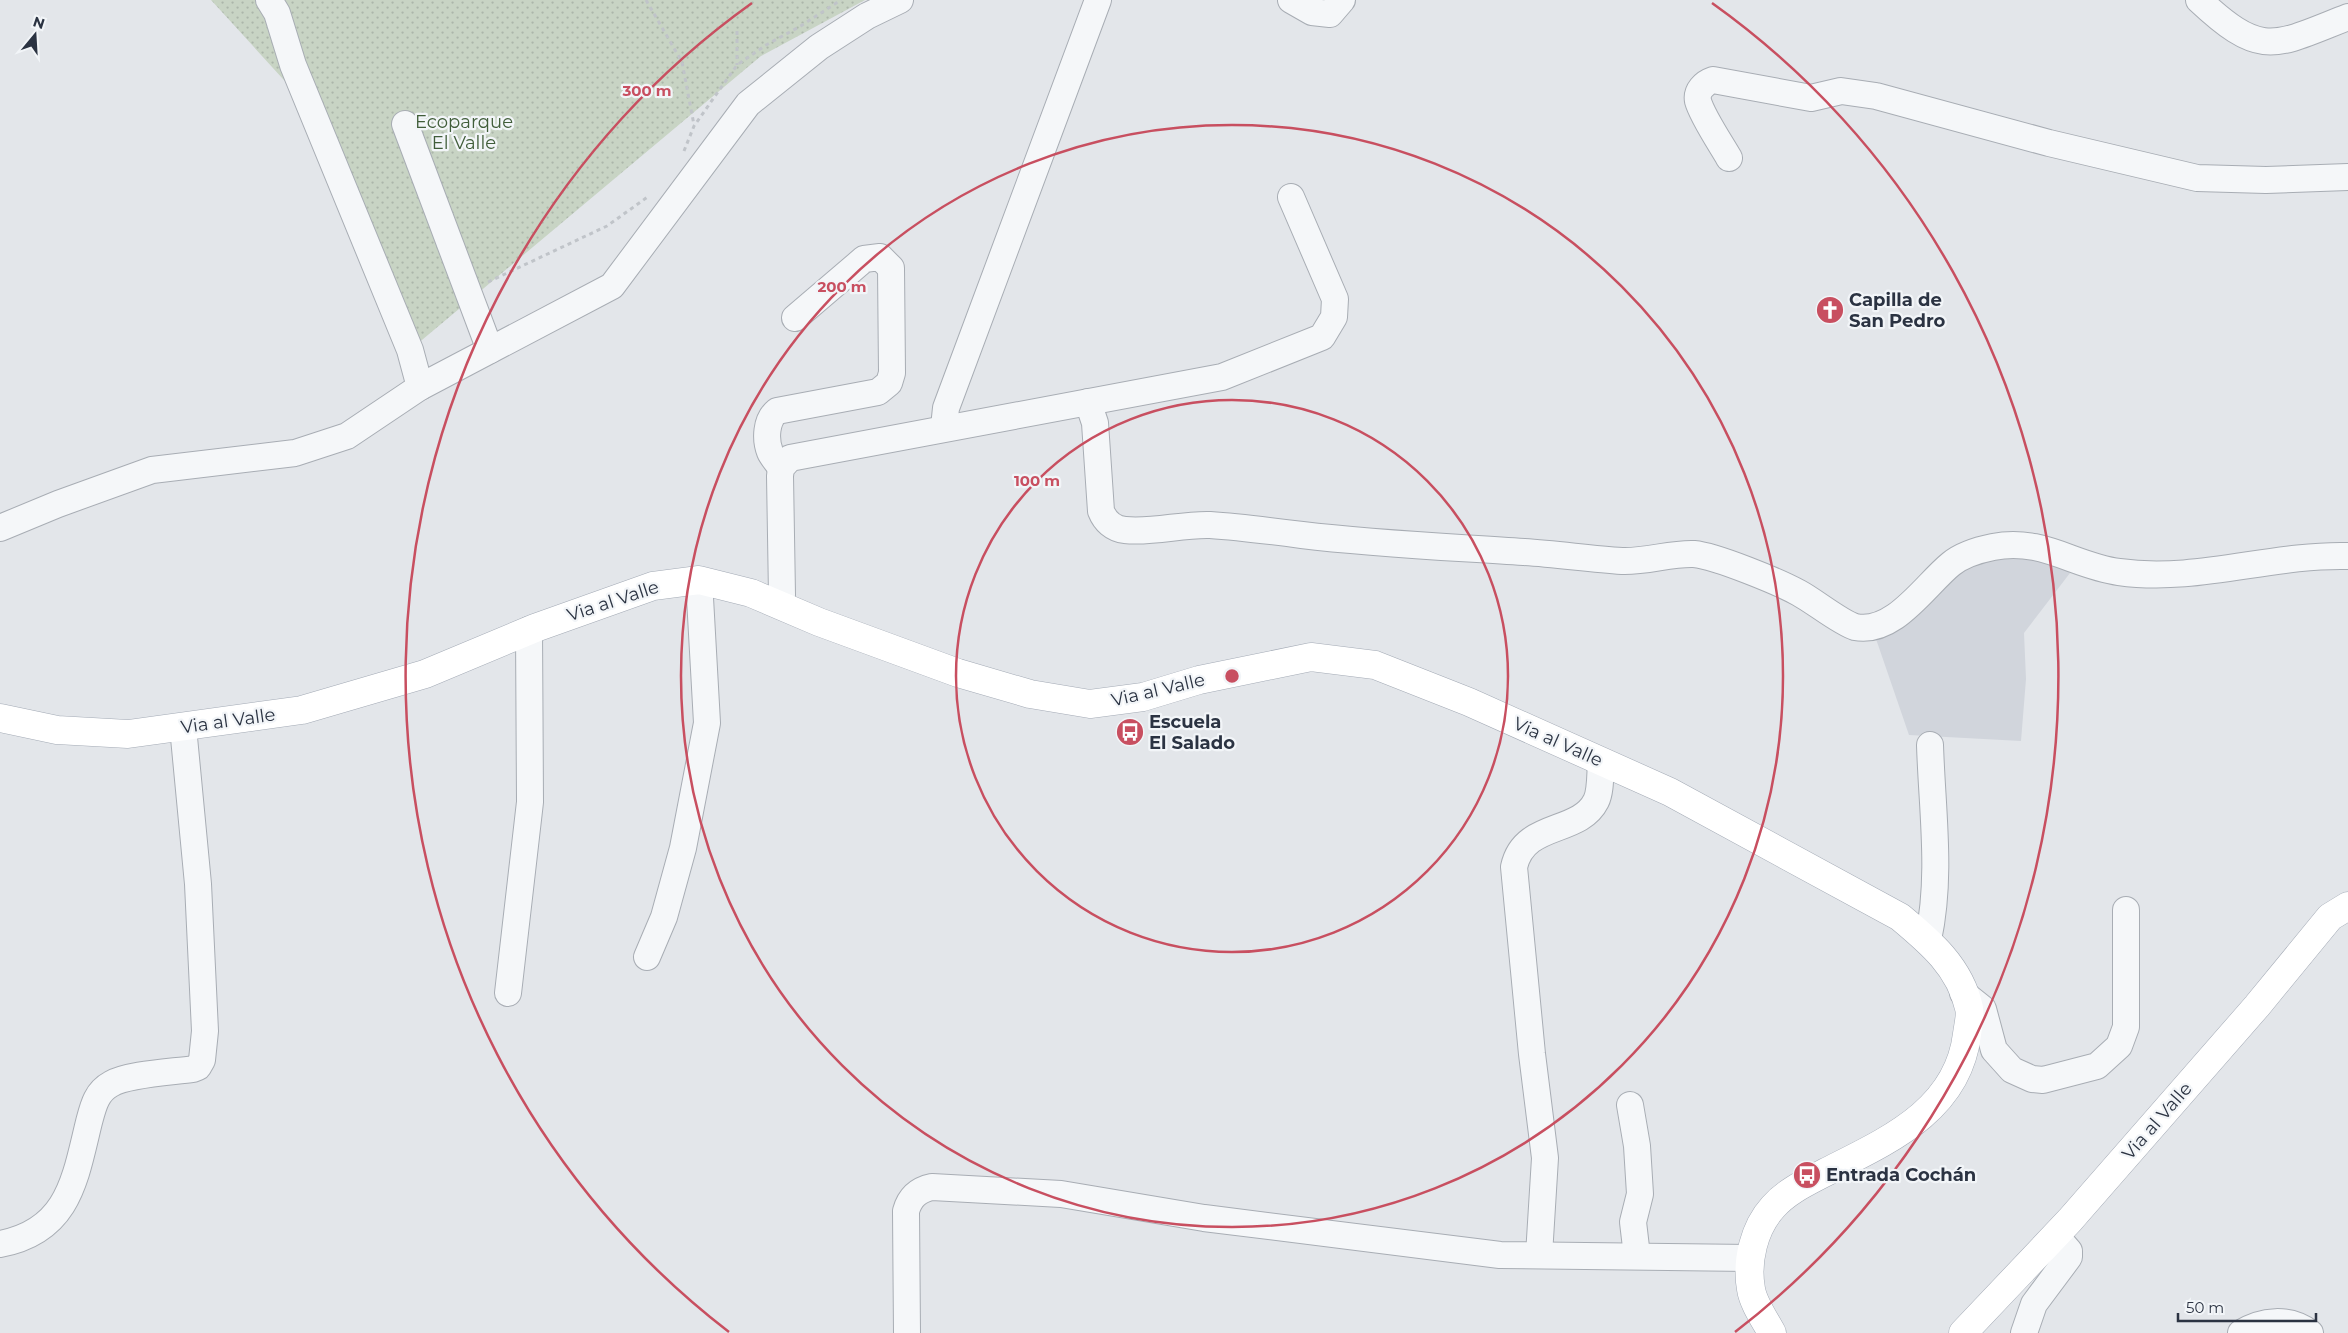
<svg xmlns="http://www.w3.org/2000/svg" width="2348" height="1333" font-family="Montserrat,sans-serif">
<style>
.built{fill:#d1d5dc}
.park{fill:url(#park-dots)}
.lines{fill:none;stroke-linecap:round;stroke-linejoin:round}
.minor-casing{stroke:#a8adb4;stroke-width:28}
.major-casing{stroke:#a3aab5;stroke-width:29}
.path{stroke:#c0c4c9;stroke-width:3;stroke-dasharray:4 4;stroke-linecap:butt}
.minor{stroke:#f5f7f9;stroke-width:26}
.major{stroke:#fff;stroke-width:28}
.ring{fill:none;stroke:#c84f60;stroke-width:2.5}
.labels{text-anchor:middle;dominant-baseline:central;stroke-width:4.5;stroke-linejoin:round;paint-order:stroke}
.park-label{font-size:18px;fill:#405d39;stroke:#f2f5f8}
.poi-label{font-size:18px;font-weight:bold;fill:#2b3342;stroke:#f2f5f8;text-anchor:start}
.street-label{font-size:18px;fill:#2b3342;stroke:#f2f5f8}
.centre{fill:#c84f60;stroke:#f2f5f8;stroke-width:2.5}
.ring-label{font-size:15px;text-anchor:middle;font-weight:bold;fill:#c84f60;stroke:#f2f5f8;stroke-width:4.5;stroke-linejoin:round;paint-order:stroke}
</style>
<defs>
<pattern id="park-dots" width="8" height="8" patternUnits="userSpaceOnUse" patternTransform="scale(1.25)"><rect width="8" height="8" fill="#c8d4c4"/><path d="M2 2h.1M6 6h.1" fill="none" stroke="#acb6aa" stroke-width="1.8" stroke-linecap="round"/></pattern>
</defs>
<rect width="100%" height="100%" fill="#e3e6ea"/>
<!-- built -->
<polygon class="built" points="1973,552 2055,559 2070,573 2024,633 2026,679 2021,741 1909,735 1875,636"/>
<!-- park -->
<polygon class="park" points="211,0 865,0 761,56 410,350 314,113"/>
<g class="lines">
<defs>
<g id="minor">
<polyline points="269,0 277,13 293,65 410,350 420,387"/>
<polyline points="1291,0 1312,12 1330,14 1342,0"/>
<path d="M2199,0c63,59 75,46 149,17"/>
<polyline points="405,124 490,350"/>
<path d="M1729,158c-8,-14 -27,-42 -31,-57 -2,-10 6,-18 15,-21l98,18 30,-7 35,5 173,47 148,35 69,2 82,-3"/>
<path d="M1088,402l7,21 6,88c4,10 12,18 24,19 28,3 57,-6 85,-5 30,2 61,6 92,10 74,9 148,12 222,17 33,2 66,7 98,9 24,1 49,-8 72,-7 22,2 85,28 105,39 15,8 42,30 56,34 39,8 70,-42 96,-63 11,-9 27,-14 42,-17 49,-10 81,19 126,25 78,11 152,-18 229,-16"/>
<polyline points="944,427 946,408 1098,0"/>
<path d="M781,468c-3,-5 -9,-11 -11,-16 -5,-13 -4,-32 7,-41l101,-19 11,-9 3,-10 -1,-105 -11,-11 -16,2 -69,59"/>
<polyline points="0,528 58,504 152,470 295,453 347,436 420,387 612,286 748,104 819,47 867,16 900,0"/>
<polyline points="778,604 782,595 780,476 781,468 790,458 1222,377 1322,337 1334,317 1335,299 1291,197"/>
<path d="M1928,940c14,-64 4,-130 2,-195"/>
<polyline points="647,957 664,917 683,848 707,723 699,580"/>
<polyline points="508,993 530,802 529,630"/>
<polyline points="1963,993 1983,1009 1994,1050 2012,1070 2032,1079 2043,1080 2097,1066 2119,1046 2126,1027 2126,910"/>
<polyline points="1630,1105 1637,1146 1640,1194 1633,1222 1637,1256"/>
<path d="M0,1244c69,-13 75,-65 89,-122 4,-15 7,-30 22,-38 17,-10 62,-12 82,-15l5,-2 4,-7 3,-29 -7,-147 -15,-157"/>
<path d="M1539,1255l6,-97 -13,-104 -18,-187c10,-46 65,-32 82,-66 5,-10 4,-28 5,-39"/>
<path d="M907,1333l-1,-122c4,-14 12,-21 26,-24l129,7 143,24 296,37 250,3"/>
<polyline points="2024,1333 2034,1304 2069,1257 2069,1251 2056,1236"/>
<path d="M2241,1333c21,-13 48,-16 69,0"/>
</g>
<g id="major">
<path d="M0,718l57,12 71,4 174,-24 123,-36 110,-46 118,-42 46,-6 52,13 68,29 139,51 72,21 60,10 53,-7 56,-17 112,-23 64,8 94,37 201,90 230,125c30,25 60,50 69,91 2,7 -1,18 -2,26 -9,77 -80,107 -141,138 -19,10 -39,19 -53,35 -19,21 -27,54 -22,82 2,14 14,31 21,44"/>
<polyline points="1963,1333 2070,1220 2257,1006 2330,917 2348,906"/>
</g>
</defs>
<!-- minor casing -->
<use href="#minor" class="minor-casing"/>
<!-- major casing -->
<use href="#major" class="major-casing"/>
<!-- path -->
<g class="path">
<polyline points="646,0 682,62 694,125"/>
<polyline points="737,31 737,65"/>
<polyline points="684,151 694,126 737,65 766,45 799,27 841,0"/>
<polyline points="488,282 607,226 649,196"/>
</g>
<!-- minor -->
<use href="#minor" class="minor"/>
<!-- major -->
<use href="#major" class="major"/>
</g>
<!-- distance rings -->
<g class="ring">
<circle cx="1232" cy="676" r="276"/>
<circle cx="1232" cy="676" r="551"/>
<path d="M729 1332A827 827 0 0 1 752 3M1712 3A827 827 0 0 1 1735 1332"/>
</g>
<!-- icons -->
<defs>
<symbol id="church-disc" viewBox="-11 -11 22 22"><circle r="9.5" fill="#c84f60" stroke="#f2f5f8"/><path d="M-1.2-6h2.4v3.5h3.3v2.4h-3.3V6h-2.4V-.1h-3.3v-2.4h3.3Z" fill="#fff"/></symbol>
<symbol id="bus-disc" viewBox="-11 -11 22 22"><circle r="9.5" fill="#c84f60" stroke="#f2f5f8"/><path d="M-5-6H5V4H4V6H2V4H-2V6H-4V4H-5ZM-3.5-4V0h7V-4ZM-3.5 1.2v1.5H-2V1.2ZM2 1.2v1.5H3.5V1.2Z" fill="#fff"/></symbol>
</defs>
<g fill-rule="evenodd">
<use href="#church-disc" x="1814" y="294" width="32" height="32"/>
<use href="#bus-disc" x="1114" y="716" width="32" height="32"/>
<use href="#bus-disc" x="1791" y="1159" width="32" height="32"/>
</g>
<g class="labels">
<!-- park labels -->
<g class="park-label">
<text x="464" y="122">Ecoparque<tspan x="464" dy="21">El Valle</tspan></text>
</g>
<!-- poi labels -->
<g class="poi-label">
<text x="1849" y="300">Capilla de<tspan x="1849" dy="21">San Pedro</tspan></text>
<text x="1149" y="722">Escuela<tspan x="1149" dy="21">El Salado</tspan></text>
<text x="1826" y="1175">Entrada Cochán</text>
</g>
<!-- street labels -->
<g class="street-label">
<text transform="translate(613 601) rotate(-18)">Via al Valle</text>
<text transform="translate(1158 690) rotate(-13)">Via al Valle</text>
<text transform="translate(228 721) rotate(-8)">Via al Valle</text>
<text transform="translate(1558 742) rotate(24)">Via al Valle</text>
<text transform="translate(2157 1121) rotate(-49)">Via al Valle</text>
</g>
</g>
<circle cx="1232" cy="676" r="8" class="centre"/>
<g class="ring-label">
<text x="647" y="96">300 m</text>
<text x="842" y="292">200 m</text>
<text x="1037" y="486">100 m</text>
</g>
<!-- north arrow -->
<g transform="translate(35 35) rotate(18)" stroke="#f2f5f8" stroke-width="4" paint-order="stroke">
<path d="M0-4L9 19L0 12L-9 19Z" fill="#2b3342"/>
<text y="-8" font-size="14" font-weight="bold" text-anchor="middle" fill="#2b3342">N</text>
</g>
<!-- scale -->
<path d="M2178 1313v8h138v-8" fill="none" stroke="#2b3342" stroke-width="2.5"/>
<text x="2186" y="1313" font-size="15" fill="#2b3342" stroke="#f2f5f8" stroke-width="4" paint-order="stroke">50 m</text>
</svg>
